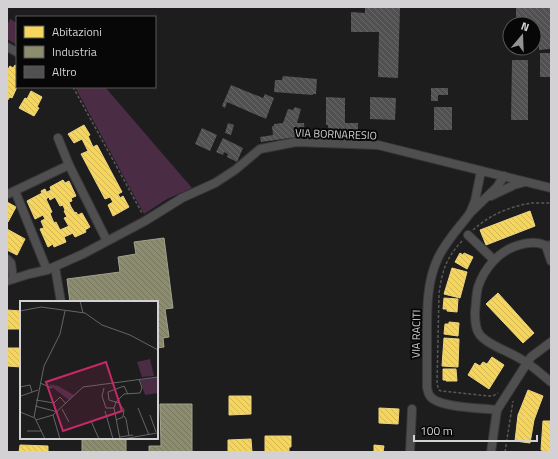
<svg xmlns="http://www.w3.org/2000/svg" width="558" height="459" font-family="'Titillium Web',sans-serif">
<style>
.green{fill:#4a2c45}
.homes{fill:url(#homes-back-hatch);stroke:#ecd480}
.industry{fill:url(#industry-back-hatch);stroke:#a1a18c}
.building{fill:url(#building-back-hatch)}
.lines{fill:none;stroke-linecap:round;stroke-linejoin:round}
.minor-casing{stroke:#393739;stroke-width:10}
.path{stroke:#595859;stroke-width:1.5;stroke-dasharray:3 2;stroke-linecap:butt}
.minor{stroke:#504f50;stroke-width:8}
.labels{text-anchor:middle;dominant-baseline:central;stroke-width:4;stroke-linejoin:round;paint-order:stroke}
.street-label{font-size:11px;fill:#d3d1d3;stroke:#080708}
.inset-road{fill:none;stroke:#666566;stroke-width:1}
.view{fill:#c42a67;fill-opacity:0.15;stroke:#c42a67;stroke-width:2}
.inset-edge{fill:none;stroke:#d3d1d3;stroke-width:2}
</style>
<defs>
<pattern id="homes-back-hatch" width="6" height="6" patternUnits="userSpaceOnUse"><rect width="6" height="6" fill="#f6d55c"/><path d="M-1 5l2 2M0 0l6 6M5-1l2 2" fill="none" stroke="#d1b756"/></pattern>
<pattern id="industry-back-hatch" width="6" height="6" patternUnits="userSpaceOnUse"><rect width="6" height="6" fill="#8c8c6e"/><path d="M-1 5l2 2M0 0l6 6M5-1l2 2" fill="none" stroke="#757560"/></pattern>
<pattern id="building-back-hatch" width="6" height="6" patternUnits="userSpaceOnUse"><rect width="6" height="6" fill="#525152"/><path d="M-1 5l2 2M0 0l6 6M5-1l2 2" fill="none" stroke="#6a696a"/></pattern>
</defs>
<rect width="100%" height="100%" fill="#1e1d1e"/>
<!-- green -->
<g class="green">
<polygon points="10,19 17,23 17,45 7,39 7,25"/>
<polygon points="75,87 105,87 192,188 167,199 144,214"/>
</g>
<!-- homes -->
<g class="homes">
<polygon points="15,65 17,66 17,87 12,98 10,97 7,101 7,71 10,66 13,68"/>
<polygon points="31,91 42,97 37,107 39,108 34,116 19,108 25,98 27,99"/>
<polygon points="84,125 90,135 88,136 93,147 97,145 122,192 118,194 120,198 123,196 129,207 113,216 108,205 113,202 110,197 105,199 81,154 88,151 82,139 74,143 68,134"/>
<polygon points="63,180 65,183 69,181 76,196 71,198 72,201 69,202 71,207 65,210 63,205 60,206 55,197 50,200 47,192 51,190 50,187"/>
<polygon points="45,189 49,197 46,199 52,212 50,213 51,216 45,219 43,215 35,219 27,201 42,193 41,191"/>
<polygon points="7,202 16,207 8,222 7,221"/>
<polygon points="71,207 75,213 76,212 78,215 82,213 90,227 85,230 86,232 75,237 64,218 67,217 64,211"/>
<polygon points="530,211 535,226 486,245 480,230"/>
<polygon points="51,216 54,223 56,222 60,230 69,226 73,233 64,237 66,242 54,247 53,244 48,247 40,229 44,228 41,221"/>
<polygon points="7,229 25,239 17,255 7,250"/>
<polygon points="460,253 463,255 464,253 473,257 467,269 455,262"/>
<polygon points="452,268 467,272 460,298 444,294"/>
<polygon points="498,293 534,333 523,343 486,304"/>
<polygon points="444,298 458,299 457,312 447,311 447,309 443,309"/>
<polygon points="7,310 21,311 21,329 7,329"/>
<polygon points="449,322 459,323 458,336 444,334 445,324 449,324"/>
<polygon points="444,338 459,339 458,367 442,366"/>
<polygon points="7,348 21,348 21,367 7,366"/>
<polygon points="492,357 504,365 489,389 468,375 475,363 480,366 483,362 487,364"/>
<polygon points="443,369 456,369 457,381 446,381 446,380 443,380"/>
<polygon points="528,390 543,396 534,420 518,415"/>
<polygon points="229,396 251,396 251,414 229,415"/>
<polygon points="379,408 399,409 398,424 379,423"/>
<polygon points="518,415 534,420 530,443 515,441"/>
<polygon points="543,421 551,421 551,452 541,450"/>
<polygon points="265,436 291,436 291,447 289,447 289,452 265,452"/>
<polygon points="251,439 252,452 228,452 228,440"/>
<polygon points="20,445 48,446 48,452 19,452"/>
<polygon points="374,445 384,446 383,452 374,452"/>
</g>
<!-- industry -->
<g class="industry">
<polygon points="164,238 173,308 165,309 169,337 163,338 164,347 157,348 157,302 70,302 67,279 120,272 118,257 136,254 134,242"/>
<polygon points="160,404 192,404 192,452 149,452 149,446 161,446"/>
<rect x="82" y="438" width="44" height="14"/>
</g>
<!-- building -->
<g class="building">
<polygon points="365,7 400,7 398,78 378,77 379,32 351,32 351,12 365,13"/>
<polygon points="516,7 550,7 550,49 539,50 539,42 534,42 534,24 516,24"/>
<rect x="540" y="53" width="10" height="24"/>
<polygon points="512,60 528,60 528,120 511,120"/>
<polygon points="283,76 317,79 316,94 313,94 313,95 274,92 275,80 282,80"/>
<polygon points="231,85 263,98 265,94 274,98 266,119 227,102 225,108 222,106"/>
<polygon points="431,88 448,88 448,95 438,95 438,101 431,101"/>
<polygon points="326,97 345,98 345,123 358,123 358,138 317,137 317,129 328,129 328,125 326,125"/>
<polygon points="370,97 396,98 395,120 370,119"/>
<polygon points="295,107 301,109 297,123 304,123 305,138 290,138 261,142 260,137 273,135 272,126 274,126 274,124 283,123 288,109 293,110"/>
<rect x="434" y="107" width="18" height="23"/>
<polygon points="228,123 234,125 231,135 225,133"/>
<polygon points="202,128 217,135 210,151 195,144"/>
<polygon points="223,138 243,148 237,162 227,157 228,154 224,152 223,155 216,152"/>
</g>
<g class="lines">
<defs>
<g id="minor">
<polyline points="7,47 17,52"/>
<polyline points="58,138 69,165"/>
<polyline points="481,171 475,201 470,213 497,187 504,176"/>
<polyline points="15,191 47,270"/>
<polyline points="7,194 8,194 69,165 107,241"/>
<polyline points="491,196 514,185 525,182"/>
<path d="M470,213c-11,15 -24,28 -32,45 -11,23 -11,49 -11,74 0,19 0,37 0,56 1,2 1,6 3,8 8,12 53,12 67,14"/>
<polyline points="468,235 494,260"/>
<path d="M551,245c-7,2 -8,-2 -14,-2 -7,-1 -15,1 -21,3 -18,6 -32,23 -38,41 -2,8 -2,17 -3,25 0,7 0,17 5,23 8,10 28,16 39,23 12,6 22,16 32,24"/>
<polyline points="546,246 551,261"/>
<polyline points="7,259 11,263 13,279"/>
<polyline points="55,267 61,302"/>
<polyline points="7,281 29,274 47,270 83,254 145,221 182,198 215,183 235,170 260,149 296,142 378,145 551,188"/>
<polyline points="410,452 412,409"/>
<polyline points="491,452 497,410 527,363 531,357 551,342"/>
</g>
</defs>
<!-- minor casing -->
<use href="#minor" class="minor-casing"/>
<!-- path -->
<g class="path">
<polyline points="73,87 142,213"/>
<path d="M473,230c16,-15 38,-24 59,-27 6,0 13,0 19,0"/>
<path d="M462,241c-16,17 -20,30 -23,53l-2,90 2,6 2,1 48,5h4l5,-3"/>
<polyline points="505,452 513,401"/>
</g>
<!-- minor -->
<use href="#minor" class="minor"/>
</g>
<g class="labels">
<!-- street labels -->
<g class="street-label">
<text transform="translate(336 134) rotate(2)">VIA BORNARESIO</text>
<text transform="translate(416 334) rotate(-89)">VIA RACITI</text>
</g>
</g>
<!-- overview -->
<g transform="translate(20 301)">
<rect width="138" height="138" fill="#1e1d1e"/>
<path d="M138,76v16l-13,2 -5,-15zM28,83l10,2 16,9 -5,5z" fill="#4a2c45"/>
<path d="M130,58l4,17 -12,1 -5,-15z" fill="#4a2c45"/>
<path class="inset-road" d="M60,0l3,12M0,10l21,-4 44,6 17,12 28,10 28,15M20,82l12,5M0,86l10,-2 2,7M84,87l-2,8 4,12h8M1,95l17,-6M16,99l18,3 6,-6 6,7M15,105l23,6M118,107l11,27M42,108l7,13M85,110l8,28M0,111l15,6 10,21M33,114l7,24M130,114l6,17M104,115l2,3 3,17M14,116l10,-51 16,-32 5,-23M16,119l17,-5 30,-28 75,-10M96,119l7,-3 1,-7 -5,-7 -10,-3 -1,-8 16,-6 4,8M71,120l8,18M7,130h15M100,136l13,-2M100,138l-6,-31 2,-6 8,-8 16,-1 2,-5 -3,-9M103,138l34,-6"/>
<path class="view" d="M86,61l16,49 -59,20 -17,-49z"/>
<rect width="138" height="138" class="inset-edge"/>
</g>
<!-- border -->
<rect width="558" height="459" fill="none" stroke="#d3d1d3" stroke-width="16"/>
<!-- legend -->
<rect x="16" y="16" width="140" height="72" fill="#080708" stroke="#595859"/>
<rect x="24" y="26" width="20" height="12" fill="#f6d55c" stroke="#595859"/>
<text x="52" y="36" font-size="12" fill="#d3d1d3">Abitazioni</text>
<rect x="24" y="46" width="20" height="12" fill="#8c8c6e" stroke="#595859"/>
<text x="52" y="56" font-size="12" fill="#d3d1d3">Industria</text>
<rect x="24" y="66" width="20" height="12" fill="#525152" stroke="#595859"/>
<text x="52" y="76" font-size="12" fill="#d3d1d3">Altro</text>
<!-- north arrow -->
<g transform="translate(522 36) rotate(19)"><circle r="19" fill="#080708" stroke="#595859"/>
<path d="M0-3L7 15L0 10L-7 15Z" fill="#949294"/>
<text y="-6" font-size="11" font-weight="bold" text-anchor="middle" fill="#d3d1d3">N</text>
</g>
<!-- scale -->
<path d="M414 435v6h123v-6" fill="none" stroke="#d3d1d3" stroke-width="2"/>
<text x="420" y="435" font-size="12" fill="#d3d1d3" stroke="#080708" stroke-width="3" paint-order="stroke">100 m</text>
</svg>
